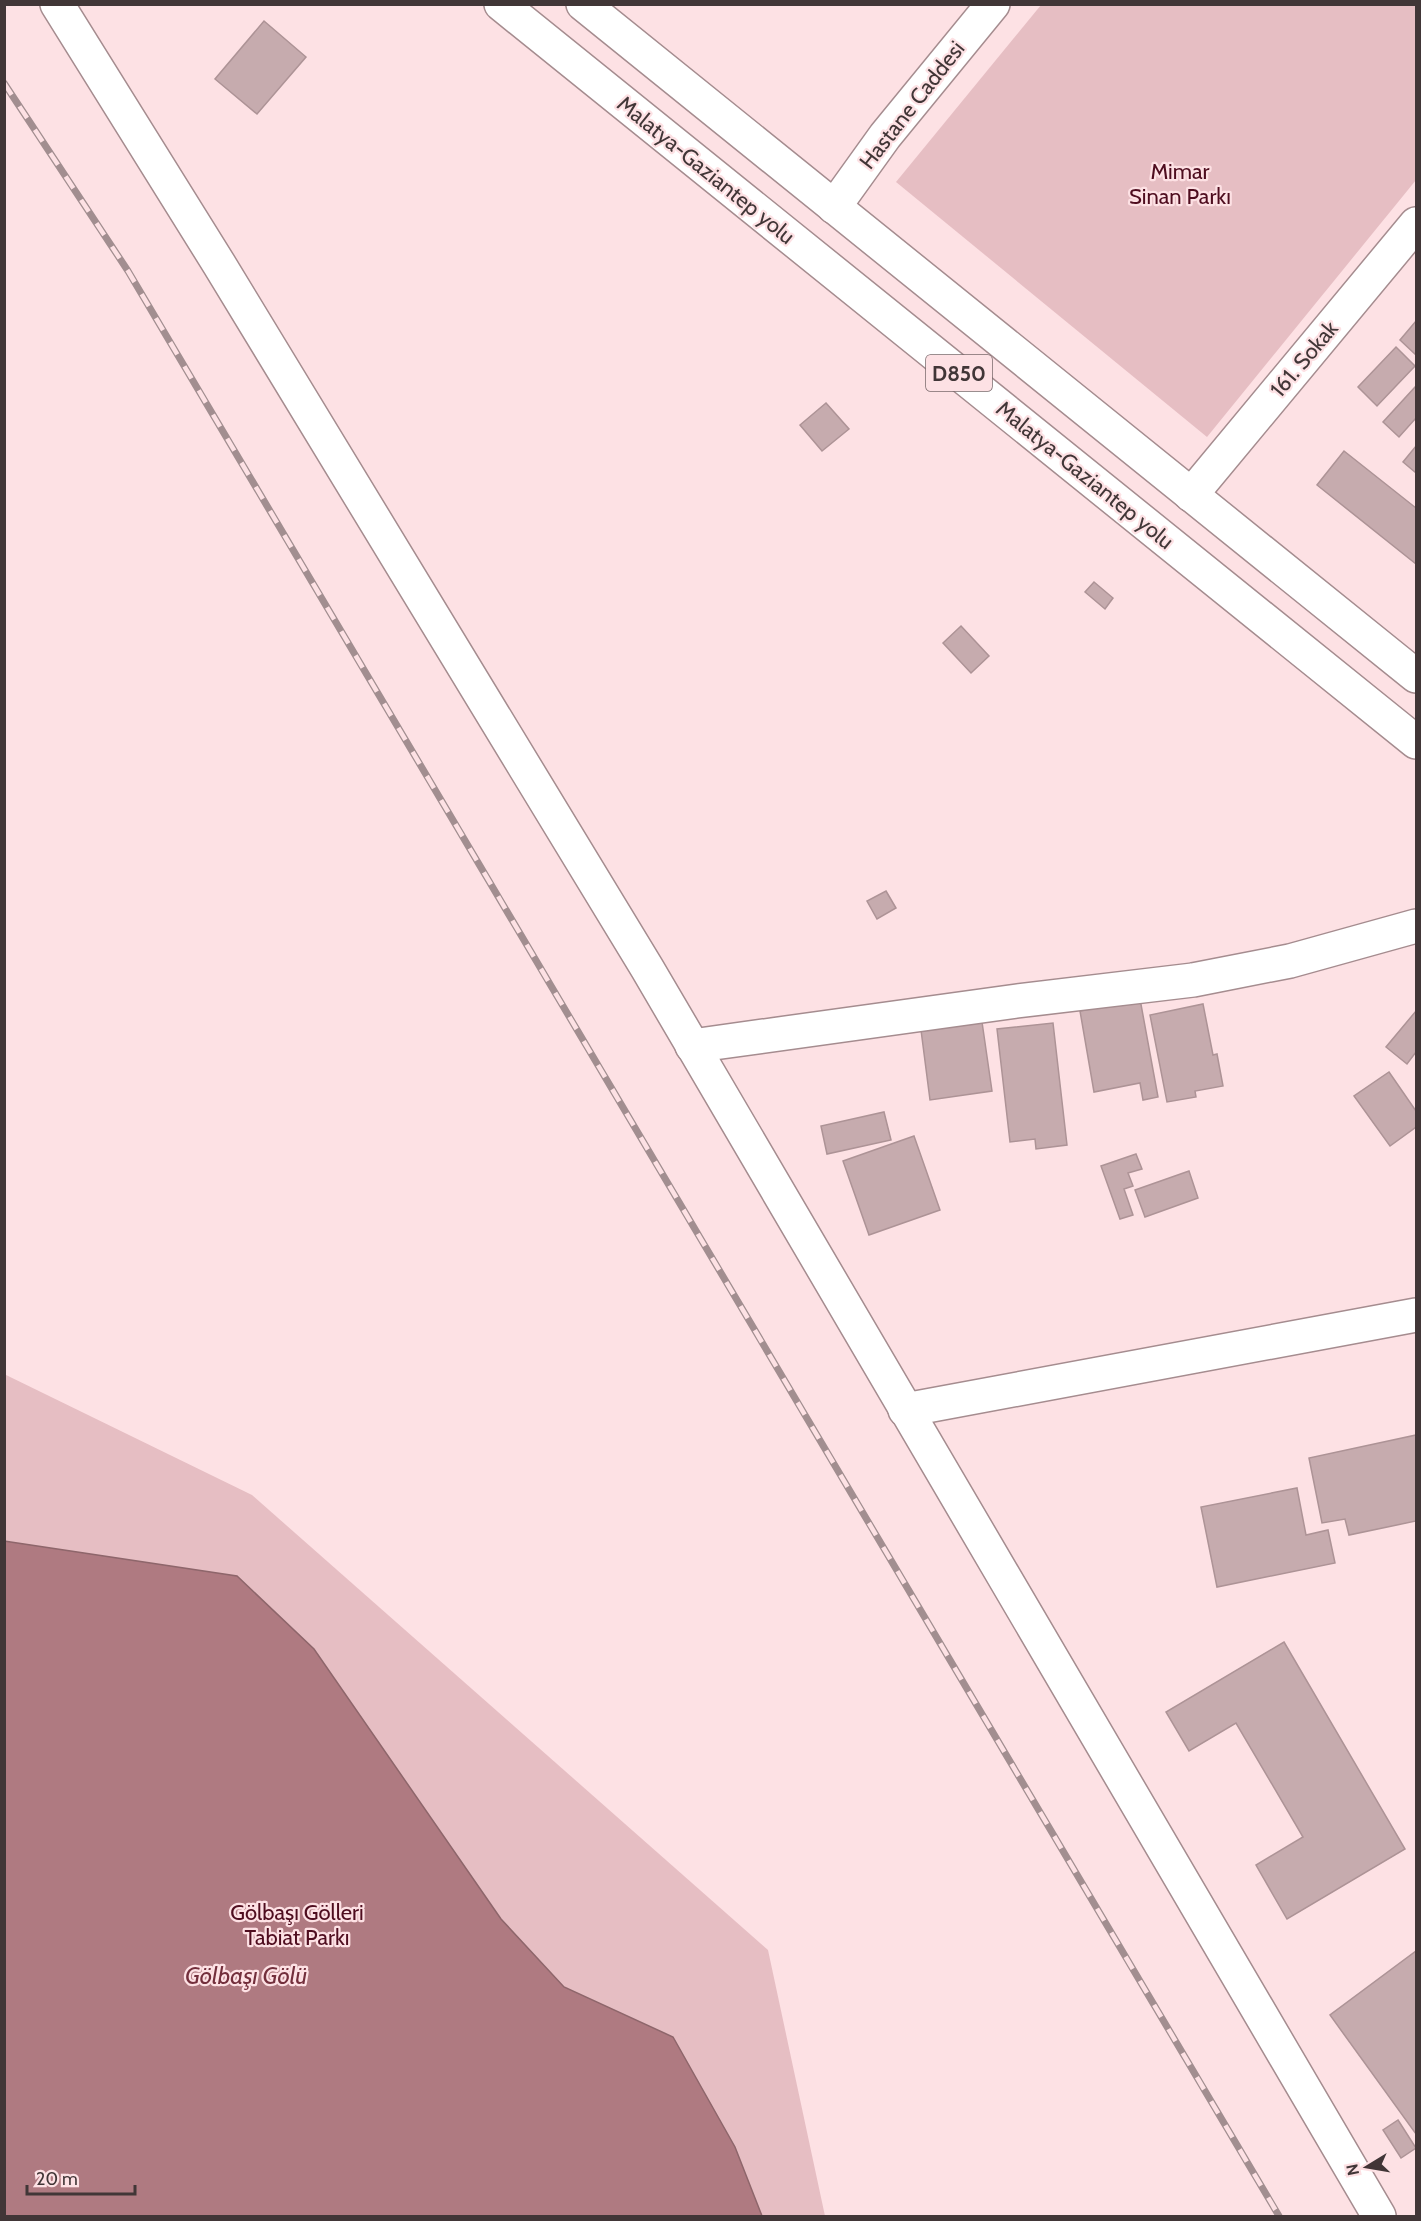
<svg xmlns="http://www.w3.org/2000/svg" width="1421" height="2221" font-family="Cabin,sans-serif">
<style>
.green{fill:#e6bec3}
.water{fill:#af7a81;stroke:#8e666b;stroke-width:1.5}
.building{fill:#c6abae;stroke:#ad9396;stroke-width:1.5}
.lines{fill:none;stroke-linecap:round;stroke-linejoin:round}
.street-casing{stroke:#a58c8f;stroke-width:36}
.highway-casing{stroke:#a58c8f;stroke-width:36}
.street{stroke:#fff;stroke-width:33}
.highway{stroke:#fff;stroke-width:33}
.rail-casing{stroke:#a28e90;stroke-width:7}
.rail{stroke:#fde1e4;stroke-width:4.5;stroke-dasharray:14;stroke-linecap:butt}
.labels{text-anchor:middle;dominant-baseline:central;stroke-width:4.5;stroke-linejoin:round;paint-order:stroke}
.shield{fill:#fde1e4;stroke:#79696b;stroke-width:1.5}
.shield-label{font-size:21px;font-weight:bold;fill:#413637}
.street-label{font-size:22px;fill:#413637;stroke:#fde1e4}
.park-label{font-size:22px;fill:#4f0d1f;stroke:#fde1e4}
.water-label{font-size:24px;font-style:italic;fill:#732f3c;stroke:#fde1e4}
</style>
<rect width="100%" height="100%" fill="#fde1e4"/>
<!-- green -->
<g class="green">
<polygon points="1041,5 1416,5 1416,180 1207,437 896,182"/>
<polygon points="4,1374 252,1495 768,1950 825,2216 5,2216"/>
</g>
<!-- water -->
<polygon class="water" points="4,1541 237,1576 314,1649 501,1919 564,1987 673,2037 735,2147 762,2216 5,2216"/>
<!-- building -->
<g class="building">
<polygon points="264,21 306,57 257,114 215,79"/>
<polygon points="1416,321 1416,355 1400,340"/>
<polygon points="1396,347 1415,366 1377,406 1358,387"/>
<polygon points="1416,386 1416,418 1399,437 1383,422"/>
<polygon points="826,403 849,429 822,451 800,425"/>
<polygon points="1416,446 1416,473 1403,462"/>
<polygon points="1344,451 1416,508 1416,564 1317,485"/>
<polygon points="1094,582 1113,598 1105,609 1085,592"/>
<polygon points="961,626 989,656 971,673 943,643"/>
<polygon points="886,891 896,908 877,919 867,901"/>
<polygon points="1140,999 1158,1097 1143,1100 1140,1083 1094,1092 1080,1011"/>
<polygon points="1203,1004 1213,1055 1217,1054 1223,1086 1195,1091 1196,1097 1167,1102 1150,1015"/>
<polygon points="1416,1011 1416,1052 1407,1064 1386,1047"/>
<polygon points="982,1022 992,1091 930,1100 921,1030"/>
<polygon points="1053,1023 1067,1145 1036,1149 1035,1139 1010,1142 997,1029"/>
<polygon points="1389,1072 1416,1111 1416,1127 1390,1146 1354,1096"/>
<polygon points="884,1112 891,1140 827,1154 821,1126"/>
<polygon points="914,1136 940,1210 869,1235 843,1161"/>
<polygon points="1136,1154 1142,1169 1128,1173 1133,1186 1124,1189 1133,1215 1120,1219 1101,1166"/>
<polygon points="1189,1171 1198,1198 1145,1217 1135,1190"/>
<polygon points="1416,1435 1416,1521 1349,1535 1345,1519 1322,1523 1309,1458"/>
<polygon points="1297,1488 1306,1535 1328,1530 1335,1563 1217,1587 1201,1507"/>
<polygon points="1284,1642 1405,1849 1287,1919 1256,1865 1303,1837 1236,1723 1189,1751 1166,1712"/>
<polygon points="1416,1951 1416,2134 1330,2015"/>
<polygon points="1398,2120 1416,2148 1401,2158 1383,2130"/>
</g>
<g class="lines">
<defs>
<g id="street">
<polyline points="57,4 219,264 647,968 1379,2216"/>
<polyline points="834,207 885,136 993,4"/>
<polyline points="1191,495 1416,224"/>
<polyline points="692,1046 1017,1001 1193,980 1290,961 1416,926"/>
<polyline points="905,1410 1416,1315"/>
</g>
<g id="highway">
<polyline points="501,4 1416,742"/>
<polyline points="583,4 1416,676"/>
</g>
</defs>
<!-- street casing -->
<use href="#street" class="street-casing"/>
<!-- highway casing -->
<use href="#highway" class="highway-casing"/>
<!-- street -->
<use href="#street" class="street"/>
<!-- highway -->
<use href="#highway" class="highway"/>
<defs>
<polyline id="rail" points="4,83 128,271 1279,2216"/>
</defs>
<!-- rail casing -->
<use href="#rail" class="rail-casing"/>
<!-- rail -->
<use href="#rail" class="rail"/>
</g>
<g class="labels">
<!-- shield labels -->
<rect class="shield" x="926" y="355" width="66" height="36" rx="4.5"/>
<g class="shield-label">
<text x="959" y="373">D850</text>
</g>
<!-- street labels -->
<g class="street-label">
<text transform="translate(912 105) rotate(-52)">Hastane Caddesi</text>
<text transform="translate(706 170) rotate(39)">Malatya-Gaziantep yolu</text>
<text transform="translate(1304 359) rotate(-50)">161. Sokak</text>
<text transform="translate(1085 475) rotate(39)">Malatya-Gaziantep yolu</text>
</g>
<!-- park labels -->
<g class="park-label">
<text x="1180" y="171">Mimar<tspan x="1180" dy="25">Sinan Parkı</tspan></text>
<text x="297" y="1912">Gölbaşı Gölleri<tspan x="297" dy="25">Tabiat Parkı</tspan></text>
</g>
<!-- water labels -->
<g class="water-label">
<text x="246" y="1975">Gölbaşı Gölü</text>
</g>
</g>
<!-- border -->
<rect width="1421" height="2221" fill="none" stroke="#413637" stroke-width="12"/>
<!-- north arrow -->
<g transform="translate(1367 2167) rotate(259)" stroke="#fde1e4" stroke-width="4.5" paint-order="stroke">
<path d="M0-4.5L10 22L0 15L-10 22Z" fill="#413637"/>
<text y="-9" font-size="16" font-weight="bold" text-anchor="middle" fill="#413637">N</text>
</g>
<!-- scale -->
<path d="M27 2185v9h108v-9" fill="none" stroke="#413637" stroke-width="3"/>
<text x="36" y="2185" font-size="18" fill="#413637" stroke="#fde1e4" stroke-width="4.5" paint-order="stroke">20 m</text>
</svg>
